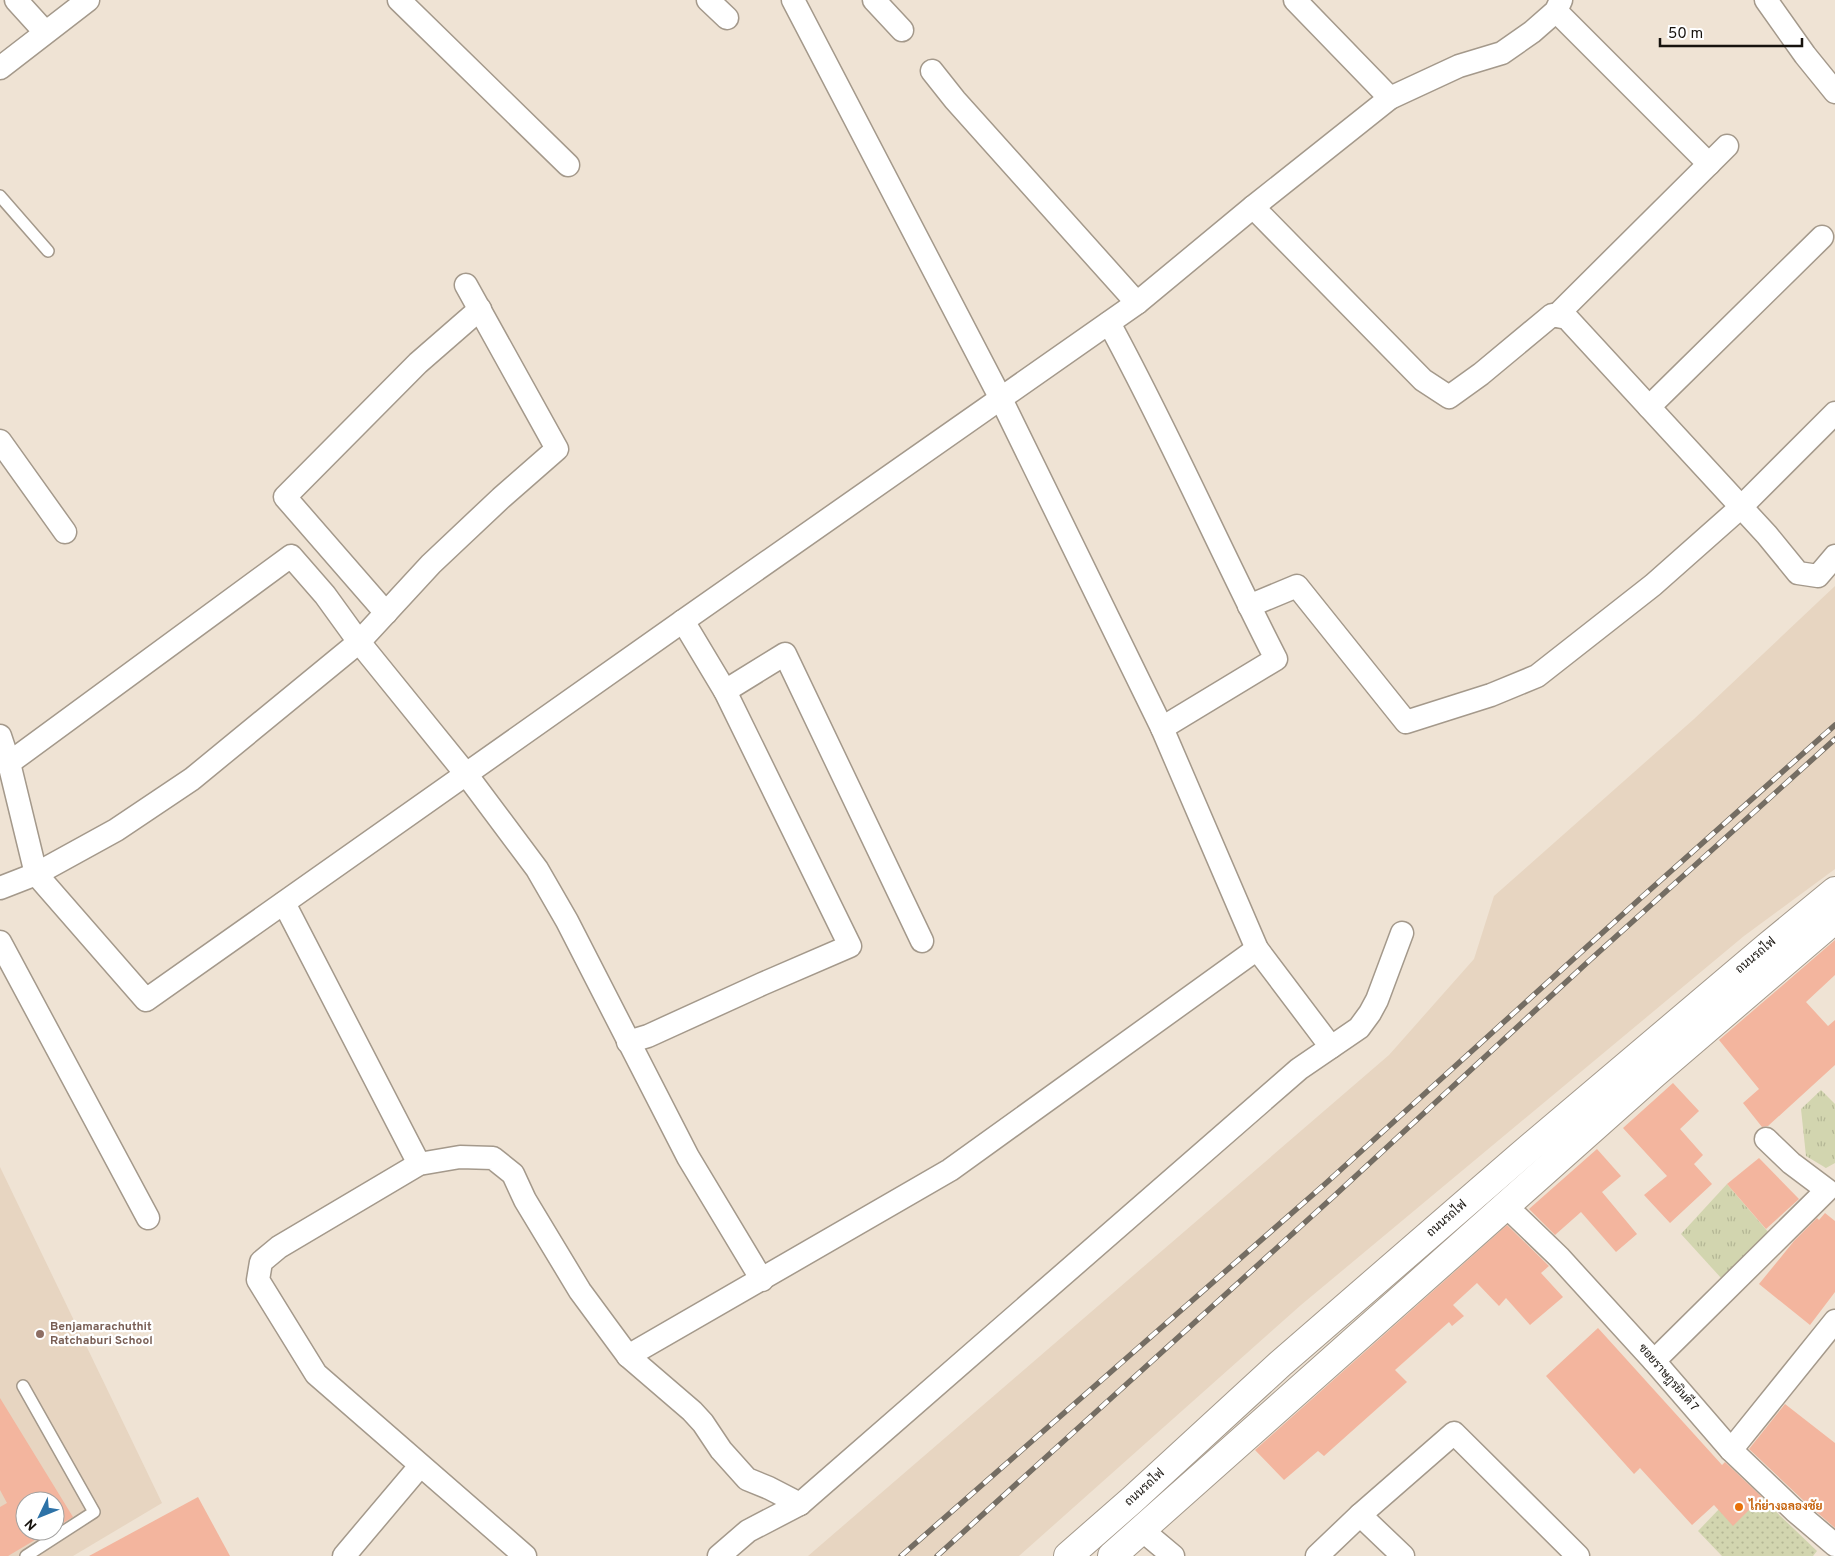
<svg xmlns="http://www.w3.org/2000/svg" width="1835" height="1556" font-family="Overpass,Sarabun,sans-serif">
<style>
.built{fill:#e7d5c1;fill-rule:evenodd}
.grass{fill:url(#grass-tufts)}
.park{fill:url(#park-dots)}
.building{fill:#f3b59e}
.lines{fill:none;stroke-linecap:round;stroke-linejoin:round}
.lane-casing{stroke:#a4998b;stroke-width:14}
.street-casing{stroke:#a4998b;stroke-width:25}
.secondary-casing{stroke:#a4998b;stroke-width:30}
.lane{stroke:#fff;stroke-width:11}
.street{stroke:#fff;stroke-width:22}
.secondary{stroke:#fff;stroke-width:28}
.rail-casing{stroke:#746d63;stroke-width:5.5}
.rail{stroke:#fff;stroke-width:4;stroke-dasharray:11;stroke-linecap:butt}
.education-dot{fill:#8d6e63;stroke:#fff;stroke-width:2}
.food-dot{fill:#e8710a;stroke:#fff;stroke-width:2}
.labels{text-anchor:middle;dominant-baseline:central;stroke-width:4.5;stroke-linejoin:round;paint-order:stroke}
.street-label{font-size:12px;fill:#17130e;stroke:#fff}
.education-label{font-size:12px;font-weight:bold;fill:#785e54;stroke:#fff;text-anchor:start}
.food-label{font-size:12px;font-weight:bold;fill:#c56008;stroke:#fff;text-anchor:start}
</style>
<defs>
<pattern id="grass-tufts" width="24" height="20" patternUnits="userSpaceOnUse" patternTransform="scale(1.25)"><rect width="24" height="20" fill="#d2d5af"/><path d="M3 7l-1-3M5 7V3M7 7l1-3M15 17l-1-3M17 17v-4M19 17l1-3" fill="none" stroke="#b4b695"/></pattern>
<pattern id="park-dots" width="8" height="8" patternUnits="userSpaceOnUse" patternTransform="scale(1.25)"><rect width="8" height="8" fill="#d2d5af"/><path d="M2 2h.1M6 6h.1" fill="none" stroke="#b4b695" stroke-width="1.8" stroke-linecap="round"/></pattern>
</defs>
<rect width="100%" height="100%" fill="#efe3d4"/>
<!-- built -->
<g class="built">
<polygon points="1835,586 1835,869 1744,936 1301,1305 1019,1556 808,1556 1389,1055 1474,959 1494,896 1694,719"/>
<path d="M0,1167l162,336 -89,53h-73zM25,1501h30v30h-30z"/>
</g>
<!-- grass -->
<g class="grass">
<polygon points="1821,1090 1835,1104 1835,1163 1826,1168 1806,1156 1801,1109"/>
<polygon points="1727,1184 1769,1233 1722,1279 1681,1234"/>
</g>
<!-- park -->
<polygon class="park" points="1745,1482 1817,1551 1813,1556 1722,1556 1698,1531"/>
<!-- building -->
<g class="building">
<polygon points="1835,940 1835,975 1806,1002 1828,1026 1835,1020 1835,1065 1768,1126 1762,1127 1743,1103 1759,1089 1719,1040"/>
<polygon points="1673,1083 1699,1111 1680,1129 1703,1155 1694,1164 1712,1184 1670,1223 1644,1195 1667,1176 1623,1128"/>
<polygon points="1597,1149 1621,1176 1602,1192 1637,1234 1616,1252 1581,1212 1555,1235 1529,1209"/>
<polygon points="1759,1158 1799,1199 1766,1229 1727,1184"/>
<polygon points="1825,1213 1835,1221 1835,1292 1810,1325 1759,1284 1794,1241 1817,1218 1819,1220"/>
<polygon points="1507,1225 1549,1266 1541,1273 1563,1297 1530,1325 1506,1298 1499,1306 1477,1283 1453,1305 1464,1316 1452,1326 1449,1322 1395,1370 1407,1382 1324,1456 1318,1451 1284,1480 1255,1450"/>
<polygon points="1598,1328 1722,1465 1725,1462 1762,1497 1733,1526 1714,1505 1692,1525 1640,1468 1634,1474 1546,1376"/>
<polygon points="0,1398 73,1517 55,1528 55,1501 25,1501 25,1531 50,1531 8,1556 0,1556 0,1507 7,1503 0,1490"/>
<polygon points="1785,1404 1835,1443 1835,1528 1804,1501 1749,1449"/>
<polygon points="198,1497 230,1556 89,1556"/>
</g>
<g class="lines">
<defs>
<g id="lane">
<polyline points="0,196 48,251"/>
<polyline points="23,1386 94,1512 26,1556"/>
</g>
<g id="street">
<polyline points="16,0 45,32"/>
<polyline points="399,0 568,165"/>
<polyline points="708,0 727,18"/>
<polyline points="793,0 1001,399 1162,728 1257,949 1331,1047"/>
<polyline points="874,0 902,30"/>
<polyline points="1295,0 1390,98"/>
<polyline points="1766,0 1805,55 1835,92"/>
<polyline points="1556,11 1709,164"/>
<polyline points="0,68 88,0"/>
<polyline points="932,71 955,100 1137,303"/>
<polyline points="1253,207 1423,380 1449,397 1481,374 1552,315 1567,318 1767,535 1798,573 1818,576 1835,556"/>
<polyline points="1556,316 1727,146"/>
<path d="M1109,323c60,110 110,225 167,336l-114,69"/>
<polyline points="1649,407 1822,237"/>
<polyline points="0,441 65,532"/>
<polyline points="1249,606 1297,586 1406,722 1491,695 1537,676 1653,585 1740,508 1835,413"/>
<polyline points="386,613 285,497 418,363 480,309"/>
<polyline points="725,691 785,654 922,941"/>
<polyline points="0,736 9,763 36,874 146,1000 683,621 1137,303 1253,207 1390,98 1459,66 1502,53 1532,32 1556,11 1561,0"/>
<polyline points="9,763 291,556 325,595 359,642 466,774 537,869 567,921 688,1157 762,1280"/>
<polyline points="0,888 36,874 116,830 192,779 359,642 431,564 501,498 557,449 466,285"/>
<polyline points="284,903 419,1164"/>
<polyline points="0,942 148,1218"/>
<polyline points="628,1042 648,1036 762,984 850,946 725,691 683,621"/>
<polyline points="1506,1206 1559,1257 1654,1361 1731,1450 1795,1511 1835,1545"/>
<polyline points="628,1356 950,1170 1257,949"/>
<polyline points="1654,1361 1827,1190 1791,1163 1766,1139"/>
<polyline points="1731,1450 1835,1321"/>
<polyline points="1360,1515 1403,1556"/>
<polyline points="1142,1530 1173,1556"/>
<polyline points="344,1556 420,1466"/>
<polyline points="525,1556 316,1374 258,1280 261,1262 279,1247 419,1164 460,1157 493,1158 513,1174 525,1200 580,1291 628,1356 692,1411 703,1423 721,1450 747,1479 769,1488 800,1504"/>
<polyline points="719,1556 748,1531 800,1504 1299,1069 1359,1028 1370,1013 1377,1000 1402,933"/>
<polyline points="1317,1556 1360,1515 1454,1433 1578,1556"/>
</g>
<g id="secondary">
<polyline points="1068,1556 1132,1500 1280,1364 1520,1156 1767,947 1835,891"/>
<polyline points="1112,1556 1654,1074 1835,919"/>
</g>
</defs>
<!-- lane casing -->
<use href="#lane" class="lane-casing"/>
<!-- street casing -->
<use href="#street" class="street-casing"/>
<!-- secondary casing -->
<use href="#secondary" class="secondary-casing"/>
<!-- lane -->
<use href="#lane" class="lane"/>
<!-- street -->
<use href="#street" class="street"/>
<!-- secondary -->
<use href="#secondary" class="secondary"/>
<defs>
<g id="rail">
<polyline points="901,1556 1325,1184 1643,896 1835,725"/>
<polyline points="937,1556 1333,1197 1590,960 1835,739"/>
</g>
</defs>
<!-- rail casing -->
<use href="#rail" class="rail-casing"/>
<!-- rail -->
<use href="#rail" class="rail"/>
</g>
<!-- markers -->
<circle class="education-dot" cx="40" cy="1334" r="5"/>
<circle class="food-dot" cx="1739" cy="1507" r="5"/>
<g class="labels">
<!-- street labels -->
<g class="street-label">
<text transform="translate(1756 956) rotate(-40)">ถนนรถไฟ</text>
<text transform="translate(1447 1219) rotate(-41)">ถนนรถไฟ</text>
<text transform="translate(1668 1378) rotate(49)">ซอยราษฎรยินดี 7</text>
<text transform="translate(1145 1488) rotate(-42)">ถนนรถไฟ</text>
</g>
<!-- education labels -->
<g class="education-label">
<text x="50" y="1327">Benjamarachuthit<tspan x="50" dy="14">Ratchaburi School</tspan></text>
</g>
<!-- food labels -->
<g class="food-label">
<text x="1749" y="1507">ไก่ย่างฉลองชัย</text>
</g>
</g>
<!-- north arrow -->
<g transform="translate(40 1516) rotate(227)"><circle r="24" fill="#ffffff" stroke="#a2a19f"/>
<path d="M0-4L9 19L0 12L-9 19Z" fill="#2d72a7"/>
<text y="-8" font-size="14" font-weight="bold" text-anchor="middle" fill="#17130e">N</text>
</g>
<!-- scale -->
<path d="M1660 38v8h142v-8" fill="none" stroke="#17130e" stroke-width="2.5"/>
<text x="1668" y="38" font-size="15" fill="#17130e" stroke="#ffffff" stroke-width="4" paint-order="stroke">50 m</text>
</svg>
